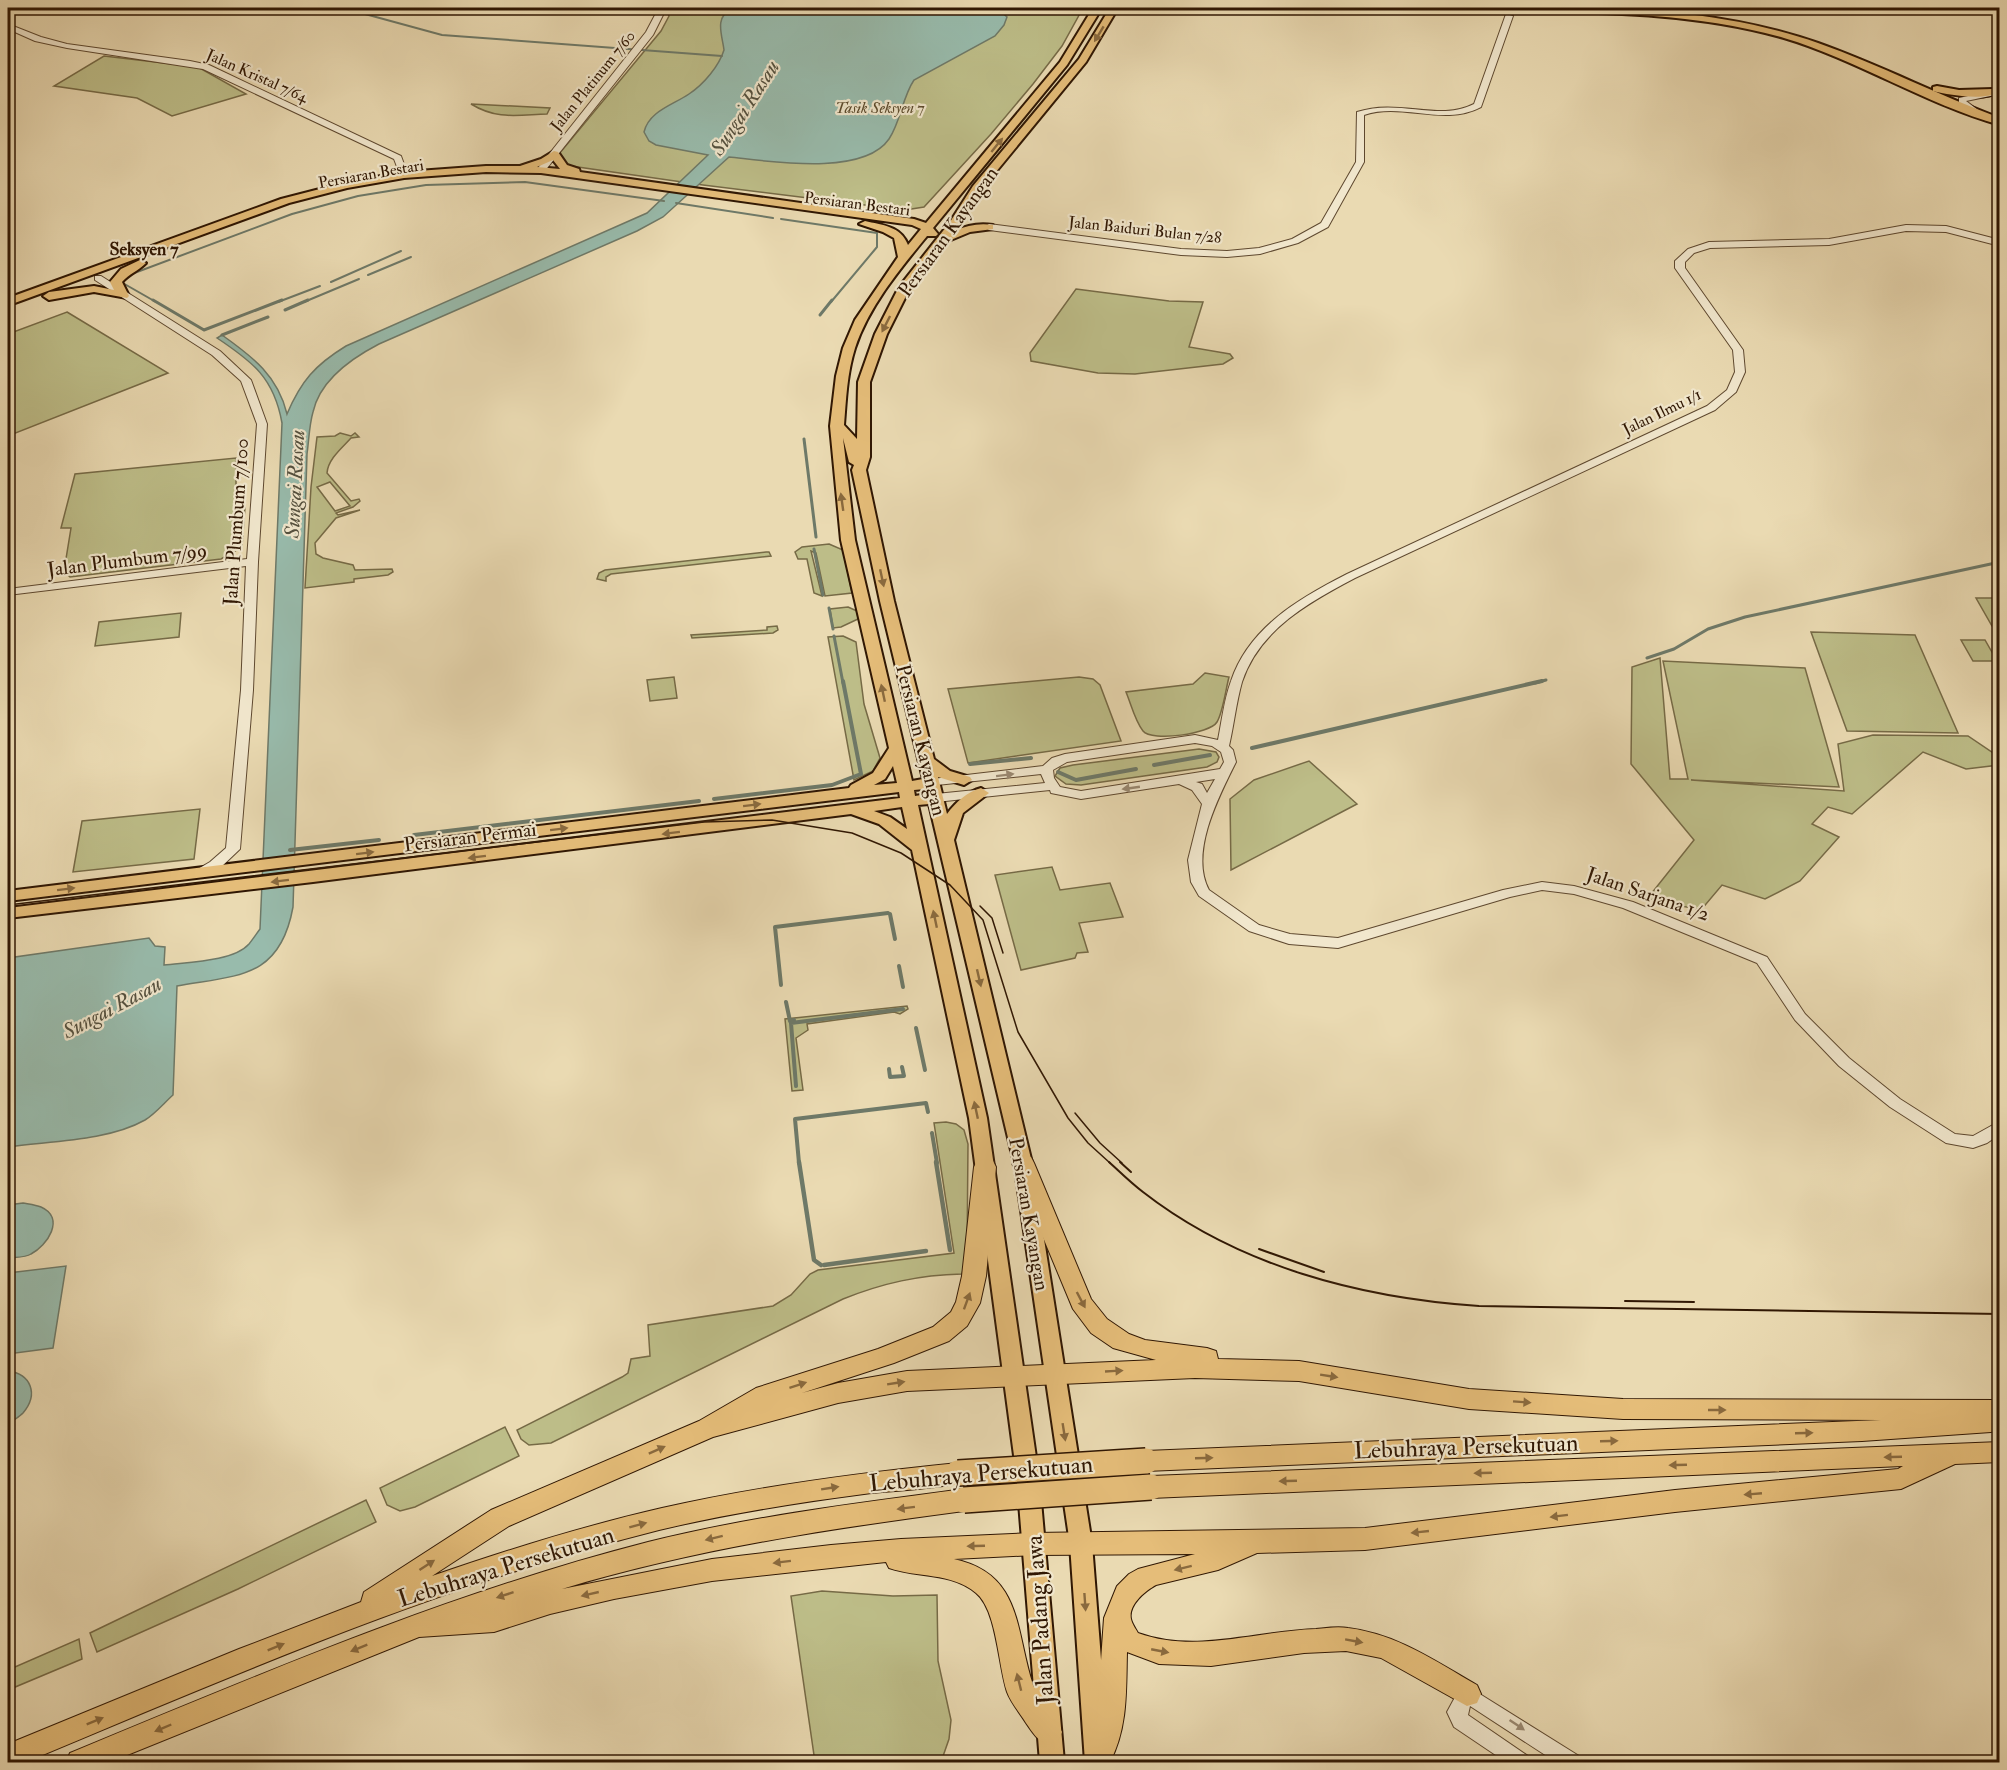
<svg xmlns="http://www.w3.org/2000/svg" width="2007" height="1770" font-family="'IM FELL Double Pica',serif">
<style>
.green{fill:#bdbd88;stroke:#766a46;stroke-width:1.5;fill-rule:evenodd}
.water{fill:#98bbac;stroke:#6e7968;stroke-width:1.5}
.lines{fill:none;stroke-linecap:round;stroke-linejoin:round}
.stream-far3{stroke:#6e7968;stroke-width:2}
.stream-far2{stroke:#6e7968;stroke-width:3}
.stream-far1{stroke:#6e7968;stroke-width:4}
.stream{stroke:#6e7968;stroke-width:4.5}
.minor-casing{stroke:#5e482f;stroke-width:2}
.major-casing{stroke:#301703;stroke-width:4}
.highway-casing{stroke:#301703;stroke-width:2}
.minor{fill:#f1e7cd;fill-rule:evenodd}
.major{fill:#e5bd79;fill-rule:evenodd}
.highway{fill:#e5bd79;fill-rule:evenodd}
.tram-far1{stroke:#301703;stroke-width:1.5}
.tram{stroke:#301703;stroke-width:2}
.highway-bridge-casing{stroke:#301703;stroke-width:28;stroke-linecap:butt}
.highway-bridge{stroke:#e5bd79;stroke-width:25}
.oneway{fill:#8a6a3e}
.oneway2{fill:#9a8972}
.labels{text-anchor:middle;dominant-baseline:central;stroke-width:4.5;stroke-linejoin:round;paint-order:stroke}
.far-street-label{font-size:16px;fill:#301703;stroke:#f1e7cd}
.far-park-label{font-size:16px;font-style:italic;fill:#5a492b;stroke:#f1e7cd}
.far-quarter-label{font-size:18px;font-weight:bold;fill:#301703;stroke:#f1e7cd}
.street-label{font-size:20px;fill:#301703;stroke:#f1e7cd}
.water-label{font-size:21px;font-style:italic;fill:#54503e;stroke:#f1e7cd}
.near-street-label{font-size:24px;fill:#301703;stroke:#f1e7cd}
</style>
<rect width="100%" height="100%" fill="#eadab2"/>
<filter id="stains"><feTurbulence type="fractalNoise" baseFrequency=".00333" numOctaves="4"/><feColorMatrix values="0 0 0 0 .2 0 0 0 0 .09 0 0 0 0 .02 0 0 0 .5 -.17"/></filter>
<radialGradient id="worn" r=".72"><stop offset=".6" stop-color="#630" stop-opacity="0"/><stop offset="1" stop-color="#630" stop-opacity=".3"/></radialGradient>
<!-- green -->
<g class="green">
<polygon points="666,8 1083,8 1062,46 1033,84 991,134 924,207 905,210 703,185 564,165 559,154 661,31 669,16"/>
<polygon points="104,56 198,67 246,94 172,116 137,98 54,86"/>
<path d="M471,104l79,4 -3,6c-30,1 -50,6 -76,-10z"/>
<polygon points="1076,289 1169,301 1203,302 1189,347 1230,354 1233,358 1223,364 1135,374 1098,373 1031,361 1030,353"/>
<polygon points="67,312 168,373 8,436 8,334"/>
<path d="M340,433l11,3 4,-3 4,4 -8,1c-9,10 -23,21 -24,35l24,28 8,-2 1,2 -7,6 -17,6 2,2 22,-5 -24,8 -21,25 1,11 7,4 30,7 2,5 37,-1 1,3 -5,3 -34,4v3l-49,6 6,-101 6,-50 18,-1zM330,482l20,24 -15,5 -18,-24z"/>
<polygon points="236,458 236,501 245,507 242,547 221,559 70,577 64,571 71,528 61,528 75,474"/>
<polygon points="829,544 843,550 852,593 825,596 816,553 811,551 822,596 814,593 807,559 798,559 795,552 802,547"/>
<polygon points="766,552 769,552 771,556 611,574 606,577 606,581 597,579 599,573 605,570"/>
<polygon points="1976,598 1999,598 1999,626 1992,626"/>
<polygon points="848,607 857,611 858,619 841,627 833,628 830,609"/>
<polygon points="181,613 179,637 95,646 99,622"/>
<polygon points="777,626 778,630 773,633 692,638 691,635 767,630 767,627"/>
<polygon points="1811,632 1915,635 1958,733 1847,731"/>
<polygon points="843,636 856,642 864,704 880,758 873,771 854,780 828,637"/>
<polygon points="1961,640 1985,640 1997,661 1973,661"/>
<polygon points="1660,658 1670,779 1688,779 1663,661 1805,668 1839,787 1691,780 1844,791 1838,744 1873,735 1968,736 1999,757 1999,765 1966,769 1923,752 1852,814 1828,807 1812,824 1839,837 1800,881 1765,899 1722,885 1701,910 1647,899 1694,840 1631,764 1632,667"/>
<path d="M1205,673l24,4c-3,11 -6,35 -12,45 -7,12 -65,20 -74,9 -8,-10 -12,-27 -17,-39l67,-8z"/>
<polygon points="674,677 677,698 650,701 647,680"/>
<polygon points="1079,677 1093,679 1100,685 1121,741 968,763 948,689"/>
<polygon points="1199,749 1216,752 1219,757 1217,762 1207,767 1081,785 1066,784 1055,776 1060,768 1073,765"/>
<polygon points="1309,761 1357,804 1231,870 1230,799 1254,780"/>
<polygon points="200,809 194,859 73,872 82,821"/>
<polygon points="1052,867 1060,890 1110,883 1123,917 1079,923 1088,952 1077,953 1075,958 1021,970 995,875"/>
<polygon points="907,1006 908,1009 900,1014 894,1012 807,1024 808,1030 796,1038 803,1090 792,1091 785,1019"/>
<path d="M946,1122l10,2 8,6 4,14 -1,110 -5,20c-43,1 -79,9 -119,25l-292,144 -22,2 -8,-6 -4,-9 105,-53 6,-4 3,-14 19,-3 -2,-31 125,-19 18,-11 19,-21 8,-4 136,-17 -20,-130z"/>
<polygon points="505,1427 519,1456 415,1507 400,1511 387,1505 380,1488"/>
<polygon points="366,1500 376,1522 238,1589 97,1652 90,1633"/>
<polygon points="822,1591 893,1596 937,1595 938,1661 951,1720 949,1739 941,1762 815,1762 791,1596"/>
<polygon points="79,1639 82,1659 8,1690 8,1670"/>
</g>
<!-- water -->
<g class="water">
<path d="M732,8h265l10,9 -3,8 -9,11 -81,44c-12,18 -13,41 -25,59 -26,38 -121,22 -160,18l-66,60 -26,14 -258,113c-27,14 -59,36 -66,68 -4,14 -4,28 -6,42l-14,453c-13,72 -55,68 -116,79l-4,109c-9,8 -18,19 -28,25 -37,21 -95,21 -137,27v-189l141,-20 6,8 10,1 -1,18c23,-3 69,-3 85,-21 4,-5 8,-11 11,-15l22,-506c-8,-45 -29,-61 -65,-85l5,-3c31,22 56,41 65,79 14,-33 28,-49 59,-68l301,-133 61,-58 -52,-10 -7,-4 -5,-9c5,-21 29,-27 45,-38 15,-10 30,-28 35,-44 -2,-16 -10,-32 8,-42z"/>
<path d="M23,1203c5,1 13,2 18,4 25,11 6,39 -10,47 -6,4 -16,3 -23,4v-53z"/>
<polygon points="66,1266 53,1348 8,1354 8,1273"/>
<path d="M8,1371c23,3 31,23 15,42 -4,4 -11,8 -15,12z"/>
</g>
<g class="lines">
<!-- stream-far3 -->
<g class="stream-far3">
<polyline points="343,8 442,35 722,56"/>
<polyline points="676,203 773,218"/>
<polyline points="781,219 877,233 877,247 831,302"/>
<polyline points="129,275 292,214 358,196 426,185 525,182 664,201"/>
<polyline points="368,275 411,257"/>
<polyline points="121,282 156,302"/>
<polyline points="331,282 401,251"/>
<polyline points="278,302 320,286"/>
<polyline points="304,302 359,279"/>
</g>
<!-- stream-far2 -->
<g class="stream-far2">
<polyline points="153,300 204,330 282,300"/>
<polyline points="285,310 308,300"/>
<polyline points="820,315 832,300"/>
<polyline points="222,335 268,317"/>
<polyline points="804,439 816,537"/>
<polyline points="814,549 823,595"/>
<polyline points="829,608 833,629"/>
<polyline points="834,636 843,683"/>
<polyline points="1647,658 1674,649 1708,629 1745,617 2000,562"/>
<polyline points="1535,683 1546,680"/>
</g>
<!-- stream-far1 -->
<g class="stream-far1">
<polyline points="1252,748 1542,681"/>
<polyline points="970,764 1031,758"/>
<polyline points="1154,765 1210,755"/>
<polyline points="1058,772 1076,780 1136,769"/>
<polyline points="714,799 832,785 861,774 843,681"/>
<polyline points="414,835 699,801"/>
<polyline points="290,850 379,840"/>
<polyline points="890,914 895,939"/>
<polyline points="899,966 903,987"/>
<polyline points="781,985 775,927 888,913"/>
<polyline points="786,1002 790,1021 794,1020"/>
<polyline points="916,1028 925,1070"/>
<polyline points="889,1069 890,1077 904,1076 902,1067"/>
<polyline points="796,1086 791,1023 903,1009"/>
<polyline points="932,1133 937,1163"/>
<polyline points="799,1163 795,1119 926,1103 928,1112"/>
</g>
<!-- stream -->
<g class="stream">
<polyline points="799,1162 814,1260 821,1265"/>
<polyline points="936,1162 950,1250"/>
<polyline points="824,1265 926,1251"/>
</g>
<defs>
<g id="minor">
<polygon points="653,8 659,8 663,15 653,35 544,172 538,172 538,168 646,32 655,15"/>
<path d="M1506,14l7,2 -32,91c-38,20 -78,-5 -117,8v47l-36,65 -30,16 -38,11 -33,3 -46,-2 -192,-25 -5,-3 5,-3 192,25 46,2 32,-3 33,-9 29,-16 35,-61 1,-50c42,-14 82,10 117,-8z"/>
<polygon points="8,24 41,37 67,44 190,61 209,65 401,156 408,175 401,177 394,159 203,69 67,48 35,41 8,29"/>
<polygon points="2000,89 2000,94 1966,101 1978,110 1978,114 1972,114 1959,105 1959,98"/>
<path d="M1906,225l40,1 54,14v6l-54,-14 -40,-1 -77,14 -119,3 -16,5 -9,9v6l58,82 2,22 -9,20 -21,18 -360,168c-46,24 -96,52 -113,104 -6,21 -8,43 -13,64l4,4 3,12c-17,34 -47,91 -27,128l50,35 31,9 48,4 165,-48 39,-8 32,4 59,16 134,55 38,57 44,44 51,41 55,35 18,2 27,-15v13l-13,9 -14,5 -27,-5 -56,-36 -51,-41 -44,-46 -38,-57 -134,-55 -49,-14 -32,-4 -32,7 -172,51 -49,-4 -40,-13 -50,-35 -8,-14 -3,-22 14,-56 -10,-14 -13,-6 -98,15 -30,-6 -1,-3 -114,12 -6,-4 6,-4 109,-11 -4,-9 -114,12 -1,-3 6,-4 111,-13 9,-8 13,-4 130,-19 23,5c4,-20 6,-40 13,-59 18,-54 69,-83 116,-107l360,-168 20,-16 8,-18 -2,-22 -58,-82v-7l13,-12 21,-7 120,-3zM1195,743l17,3 9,6 3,10 -4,7 -139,22 -21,-4 -6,-9 -1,-8 14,-8zM1215,779l-8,14 -5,-9 -6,-2z"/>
<polygon points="95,276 101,276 220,351 251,380 267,424 258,562 253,690 240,849 220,868 198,877 191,873 210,862 226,848 241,690 246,566 8,595 8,589 247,559 257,424 241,381 212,355 95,280"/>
<polygon points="1467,1686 1579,1756 1581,1762 1556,1762 1470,1706 1468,1715 1528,1756 1531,1762 1506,1762 1454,1727 1447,1712 1460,1688"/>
</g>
<g id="major">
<path d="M1093,8h9l-35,57 -134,163 5,6 -2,2h-9c-27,33 -58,70 -72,112 -8,25 -9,52 -11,77l13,14 1,-57 17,-48 24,-47 51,-65 23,-36 106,-127 31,-51h8l-32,54 -105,128 -26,41c12,-6 25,-8 38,-6v4l-23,3 -24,10 -36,46 -23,46 -17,48v75l-4,13 28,131 40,158 16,12 20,6 2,3 -8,5 -26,-8 9,37c9,-12 20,-22 34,-26l8,5 -26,20 -9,27 78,323 60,381 17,218h-24l-15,-218 -56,-381 -85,-359 -11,1 69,313 52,360 25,284h-24l-23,-284 -48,-360 -57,-268 -33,-26 -28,-10 -538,68 -305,36v-10l892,-110 -1,-6 -891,109v-10l841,-103 2,-3 22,-12 16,-25 -48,-208 -11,-114 6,-50 7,-28 12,-28 43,-63 -4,-19 -11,-6 -24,-8 6,-3c17,4 36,5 43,24l13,-16 -9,-4 -371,-52 -55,-1 -82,6 -57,10 -58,15 -277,101 -4,1v-7l273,-99 66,-17 57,-10 82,-6h34l21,-7 13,-8 4,1 9,13 12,4 1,3 334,47 12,4 134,-161zM553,160l7,9 -23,-2zM843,438l6,24 5,3 -2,5 28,131 43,178 -11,2 -57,-241zM893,766l4,17 -23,2 11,-6zM925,789l2,5 -12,2 -1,-6zM902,807l5,22 -17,-12 -16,-6z"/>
<path d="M1493,8c22,-3 46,0 69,0 87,0 173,6 256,35 62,22 120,52 182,75v7c-75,-21 -142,-65 -216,-87 -93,-27 -190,-25 -286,-27z"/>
<path d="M1937,86l22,4 34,-1 5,3c-13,9 -49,3 -65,-1v-4z"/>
<path d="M140,260l6,3c-8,8 -17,11 -24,19l7,14 -2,2 -33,-6 -45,8 -6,-4 6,-4 45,-6 20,4 -4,-8 11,-13z"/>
</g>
<g id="highway">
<path d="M1023,1155l8,2 3,6 57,136 16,20 22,15 16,6 62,8 9,3 2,8 81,2 170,28 154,10 377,1v29l-9,3 -129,9 -716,30 -9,-3 -4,-7 4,-7 9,-3 735,-31 -258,-1 -154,-10 -170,-28 -104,-3 -288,13 -69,12 -125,34 -204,89 -77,50c75,-26 152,-50 230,-68 97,-22 197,-35 296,-45l9,3 4,7 -4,7c-29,10 -72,10 -103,14 -69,9 -138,20 -205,36 -219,55 -425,145 -633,232h-18v-18l231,-95 122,-47 3,-10 127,-82 208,-89 57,-33 122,-39 55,-22 18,-15 5,-10 6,-26 12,-109 3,-6 8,-2 8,2 3,6 -10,109 -6,27 -13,23 -18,15 -55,22 -92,30 36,-10 69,-12 249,-11 -43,-12 -22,-15 -18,-24 -61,-146 3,-6z"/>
<path d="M2000,1442v20l-45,2 -54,25 -226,23 -310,38 -108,3 -39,17 -62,15c-11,6 -28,20 -25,34 1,5 5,10 7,14 58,21 118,-2 178,-4 10,-1 22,-3 32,-1 49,6 87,33 129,57l4,9 -4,9 -10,3 -86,-48 -35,-7 -42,2 -93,13 -52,-2 -32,-12c-1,39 1,75 -17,110h-26l13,-44 7,-100 13,-32 12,-12 9,-5 57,-15 -161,1 -80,4c69,15 61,72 79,126 6,17 21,31 29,47l-4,9 -10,4c-11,-5 -15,-12 -22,-22 -6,-10 -15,-20 -19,-31 -9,-27 -10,-82 -31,-99 -25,-21 -59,-15 -87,-25l-3,-6 -174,19 -98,18 -64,15 -56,18 -75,5 -309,125h-44l4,-9c191,-79 379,-160 578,-211 104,-26 210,-39 316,-53l9,3 4,8 -4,8 -9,3c-136,18 -270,38 -402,78l150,-30 119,-14 70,-6 133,-6 331,-5 310,-38 223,-21 5,-3 -752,32 -9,-4 -4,-7 4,-7 9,-4z"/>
</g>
</defs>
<!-- minor casing -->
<use href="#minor" class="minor-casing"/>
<!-- major casing -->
<use href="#major" class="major-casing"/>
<!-- highway casing -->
<use href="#highway" class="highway-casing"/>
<!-- minor -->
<use href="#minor" class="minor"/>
<!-- major -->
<use href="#major" class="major"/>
<!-- highway -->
<use href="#highway" class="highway"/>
<!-- tram-far1 -->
<g class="tram-far1">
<polyline points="8,905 704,822 772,820 852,833 901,853 950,885 983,920 1018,1032 1068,1118 1088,1143 1110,1163"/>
<polyline points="980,906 992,918 1003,953"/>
<polyline points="1075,1113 1100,1143 1122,1163"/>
</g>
<!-- tram -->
<g class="tram">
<path d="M1109,1162c11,10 22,21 34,30 95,74 217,106 336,114l521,8"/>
<polyline points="1120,1162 1131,1172"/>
<polyline points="1259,1249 1324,1272"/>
<polyline points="1625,1301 1694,1302"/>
</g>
<defs>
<g id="highway-bridge">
<polyline points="958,1473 1146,1461"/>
<polyline points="964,1500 1151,1487"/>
</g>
</defs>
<!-- highway-bridge casing -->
<use href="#highway-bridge" class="highway-bridge-casing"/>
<!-- highway-bridge -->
<use href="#highway-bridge" class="highway-bridge"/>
</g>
<!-- one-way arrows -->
<defs><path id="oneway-solid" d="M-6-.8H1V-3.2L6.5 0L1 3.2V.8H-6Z" transform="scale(1.5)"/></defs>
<g class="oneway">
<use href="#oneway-solid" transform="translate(1099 34) rotate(121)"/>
<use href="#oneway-solid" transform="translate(997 145) rotate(-51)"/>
<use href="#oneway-solid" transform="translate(886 324) rotate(117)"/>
<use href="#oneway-solid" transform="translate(842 502) rotate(-98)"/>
<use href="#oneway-solid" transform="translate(882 578) rotate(78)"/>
<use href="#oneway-solid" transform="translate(883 693) rotate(-102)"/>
<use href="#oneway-solid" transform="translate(752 805) rotate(-7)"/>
<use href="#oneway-solid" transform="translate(559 829) rotate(-7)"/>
<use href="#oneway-solid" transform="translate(671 833) rotate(173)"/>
<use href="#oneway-solid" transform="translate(365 853) rotate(-7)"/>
<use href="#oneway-solid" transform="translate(477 857) rotate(173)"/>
<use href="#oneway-solid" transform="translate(280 881) rotate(173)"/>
<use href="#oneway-solid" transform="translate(66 889) rotate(-7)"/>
<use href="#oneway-solid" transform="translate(935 919) rotate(-102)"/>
<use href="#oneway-solid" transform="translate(979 978) rotate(77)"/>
<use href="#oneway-solid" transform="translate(976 1110) rotate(-102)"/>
<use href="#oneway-solid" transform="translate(1081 1300) rotate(62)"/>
<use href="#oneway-solid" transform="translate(967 1301) rotate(-70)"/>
<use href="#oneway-solid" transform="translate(1114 1371) rotate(-3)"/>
<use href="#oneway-solid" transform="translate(1329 1376) rotate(9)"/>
<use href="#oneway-solid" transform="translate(896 1383) rotate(-9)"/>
<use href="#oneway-solid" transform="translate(798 1385) rotate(-18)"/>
<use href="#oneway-solid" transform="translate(1522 1402) rotate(4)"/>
<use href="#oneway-solid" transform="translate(1717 1410)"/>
<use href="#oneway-solid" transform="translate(1064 1432) rotate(81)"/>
<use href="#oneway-solid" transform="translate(1804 1433) rotate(-2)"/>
<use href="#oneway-solid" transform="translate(1609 1441) rotate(-2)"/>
<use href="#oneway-solid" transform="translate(657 1450) rotate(-24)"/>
<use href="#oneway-solid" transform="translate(1893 1457) rotate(178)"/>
<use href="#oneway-solid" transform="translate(1204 1458) rotate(-2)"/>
<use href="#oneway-solid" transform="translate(1678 1465) rotate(178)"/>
<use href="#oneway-solid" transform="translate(1483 1473) rotate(178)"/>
<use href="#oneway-solid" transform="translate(1288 1481) rotate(178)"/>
<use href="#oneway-solid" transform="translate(830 1488) rotate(-9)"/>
<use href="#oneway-solid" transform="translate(1753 1494) rotate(175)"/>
<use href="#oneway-solid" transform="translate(906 1508) rotate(173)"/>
<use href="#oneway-solid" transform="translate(1559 1516) rotate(173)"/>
<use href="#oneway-solid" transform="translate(638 1525) rotate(-15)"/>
<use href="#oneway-solid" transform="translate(1420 1532) rotate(174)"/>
<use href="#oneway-solid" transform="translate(714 1538) rotate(166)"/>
<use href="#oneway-solid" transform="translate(976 1546) rotate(178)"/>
<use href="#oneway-solid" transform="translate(782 1562) rotate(173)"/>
<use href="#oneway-solid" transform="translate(427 1565) rotate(-33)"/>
<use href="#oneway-solid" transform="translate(1183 1568) rotate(166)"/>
<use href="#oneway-solid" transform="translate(590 1594) rotate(167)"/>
<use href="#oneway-solid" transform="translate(505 1595) rotate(162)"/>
<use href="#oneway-solid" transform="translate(1085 1602) rotate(86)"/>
<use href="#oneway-solid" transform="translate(1354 1641) rotate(10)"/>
<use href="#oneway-solid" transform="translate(276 1647) rotate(-22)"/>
<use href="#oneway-solid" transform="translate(359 1648) rotate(158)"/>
<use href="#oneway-solid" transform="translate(1160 1651) rotate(11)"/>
<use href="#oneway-solid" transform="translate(1019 1682) rotate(-104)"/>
<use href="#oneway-solid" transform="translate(95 1721) rotate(-22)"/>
<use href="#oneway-solid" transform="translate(163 1728) rotate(157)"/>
</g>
<g class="oneway2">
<use href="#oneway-solid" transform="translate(1005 775) rotate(-7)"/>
<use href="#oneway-solid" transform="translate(1131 788) rotate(172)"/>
<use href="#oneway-solid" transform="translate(1517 1725) rotate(34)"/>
</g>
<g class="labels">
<!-- far-street labels -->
<g class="far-street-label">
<text transform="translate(257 76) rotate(24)">Jalan Kristal 7/64</text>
<text transform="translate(593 81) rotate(-51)">Jalan Platinum 7/60</text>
<text transform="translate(371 174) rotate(-10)">Persiaran Bestari</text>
<text transform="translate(857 204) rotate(7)">Persiaran Bestari</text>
<text transform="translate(1145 230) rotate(6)">Jalan Baiduri Bulan 7/28</text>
<text transform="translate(1662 412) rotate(-26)">Jalan Ilmu 1/1</text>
</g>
<!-- far-park labels -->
<g class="far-park-label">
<text x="880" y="108">Tasik Seksyen 7</text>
</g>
<!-- far-quarter labels -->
<g class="far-quarter-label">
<text x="144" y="249">Seksyen 7</text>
</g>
<!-- street labels -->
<g class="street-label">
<text transform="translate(948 232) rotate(-54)">Persiaran Kayangan</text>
<text transform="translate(236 522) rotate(-86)">Jalan Plumbum 7/100</text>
<text transform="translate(127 560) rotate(-7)">Jalan Plumbum 7/99</text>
<text transform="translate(921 740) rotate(76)">Persiaran Kayangan</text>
<text transform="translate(470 837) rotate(-7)">Persiaran Permai</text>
<text transform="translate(1648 894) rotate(19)">Jalan Sarjana 1/2</text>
<text transform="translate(1029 1214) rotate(80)">Persiaran Kayangan</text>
</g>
<!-- water labels -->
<g class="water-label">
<text transform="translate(745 108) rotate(-57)">Sungai Rasau</text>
<text transform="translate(295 484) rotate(-87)">Sungai Rasau</text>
<text transform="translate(112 1008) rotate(-28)">Sungai Rasau</text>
</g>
<!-- near-street labels -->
<g class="near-street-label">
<text transform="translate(1466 1447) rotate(-2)">Lebuhraya Persekutuan</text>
<text transform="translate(981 1474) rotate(-5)">Lebuhraya Persekutuan</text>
<text transform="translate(506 1567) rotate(-17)">Lebuhraya Persekutuan</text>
<text transform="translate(1040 1620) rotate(-94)">Jalan Padang Jawa</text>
</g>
</g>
<!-- margin -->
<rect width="2007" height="1770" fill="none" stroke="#eadab2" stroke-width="30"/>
<rect x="9" y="9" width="1989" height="1752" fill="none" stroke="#301703" stroke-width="3"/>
<rect x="15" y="15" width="1977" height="1740" fill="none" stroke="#301703" stroke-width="1.5"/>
<rect width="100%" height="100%" filter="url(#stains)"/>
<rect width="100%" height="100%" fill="url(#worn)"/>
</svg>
